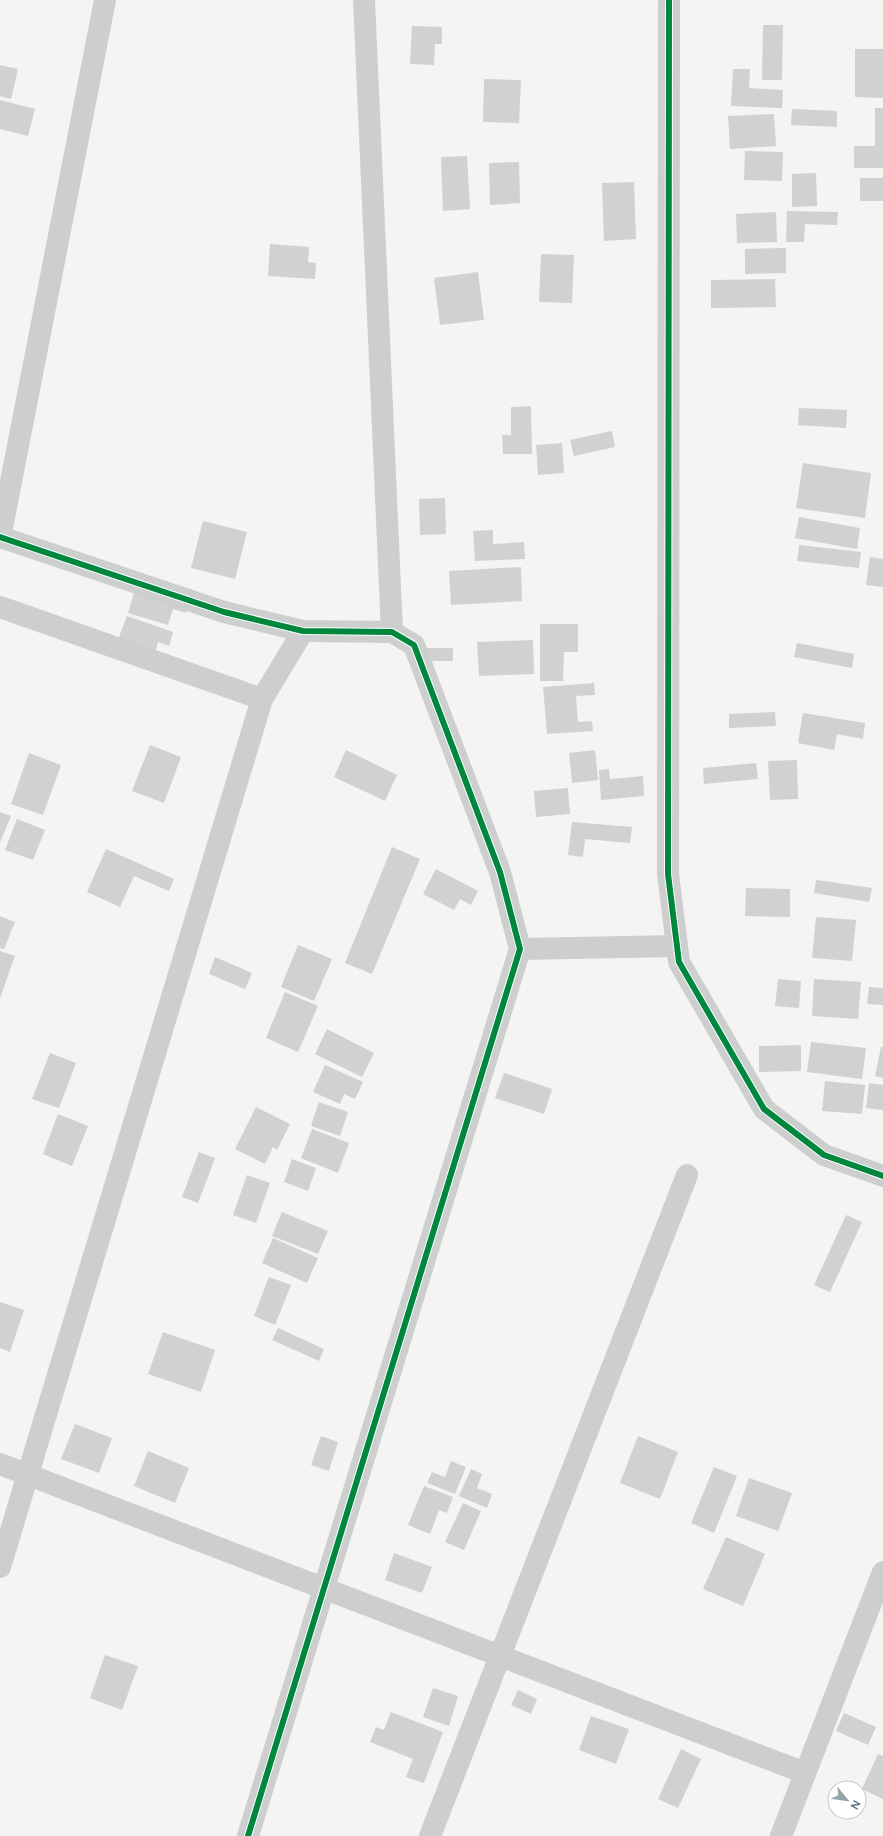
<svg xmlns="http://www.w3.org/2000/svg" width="883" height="1836" font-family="Figtree,sans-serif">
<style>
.building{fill:#d0d1d0}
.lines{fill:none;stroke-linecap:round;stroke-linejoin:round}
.minor{stroke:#cdcfcf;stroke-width:22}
.cycleway-casing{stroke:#fff;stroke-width:8}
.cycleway{stroke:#00873e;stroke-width:6}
</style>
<rect width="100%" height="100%" fill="#f5f4f2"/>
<!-- building -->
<g class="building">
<polygon points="763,25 783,25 782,80 762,80"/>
<polygon points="412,26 442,27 442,44 435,44 434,65 410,64"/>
<polygon points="855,49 883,49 883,98 855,97"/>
<polygon points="0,65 18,69 11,99 0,96"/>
<polygon points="733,69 750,69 749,88 783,90 782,108 731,106"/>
<polygon points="484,79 521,80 519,123 483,122"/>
<polygon points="0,100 35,109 28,136 0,129"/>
<polygon points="875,108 883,108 883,168 854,168 854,146 875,146"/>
<polygon points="792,109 837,111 837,127 791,125"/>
<polygon points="774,114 776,146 730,149 728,116"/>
<polygon points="745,151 783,152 782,181 744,180"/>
<polygon points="467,156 470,209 443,211 441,157"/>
<polygon points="519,162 520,203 490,205 489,163"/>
<polygon points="816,173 817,206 792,207 792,174"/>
<rect x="860" y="178" width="23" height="23"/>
<polygon points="634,182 636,239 604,241 602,183"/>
<polygon points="787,211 838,212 837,225 805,224 804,242 786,242"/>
<polygon points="776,212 777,242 737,243 736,214"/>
<polygon points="270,244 309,247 308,262 316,263 315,279 268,276"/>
<polygon points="786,248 786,273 745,274 745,249"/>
<polygon points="541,254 574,255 572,303 539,302"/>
<polygon points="478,272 484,320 440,325 434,278"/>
<polygon points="775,279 776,307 711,308 711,280"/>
<polygon points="531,406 532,454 503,454 502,435 511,435 511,407"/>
<polygon points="799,408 847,410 846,428 798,425"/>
<polygon points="612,431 615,447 574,456 570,440"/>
<polygon points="562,443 564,473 538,475 536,445"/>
<polygon points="803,463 871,473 865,518 796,508"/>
<polygon points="445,498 446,534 420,535 419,499"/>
<polygon points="799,517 860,528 857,549 795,538"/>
<polygon points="203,521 247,532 235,579 191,568"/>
<polygon points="493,530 493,544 524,542 525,559 475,561 473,531"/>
<polygon points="799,545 861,552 859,568 797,561"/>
<polygon points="870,557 883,559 883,587 866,585"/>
<polygon points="521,567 522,601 451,605 449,571"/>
<polygon points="137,583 191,599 186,613 173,609 168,625 128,613"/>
<polygon points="127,616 173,632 169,646 158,642 154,656 117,642"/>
<polygon points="540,624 578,624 578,652 564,652 563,681 540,681"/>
<polygon points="533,640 534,674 479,676 477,642"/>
<polygon points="797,643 854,654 852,668 794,657"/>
<rect x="424" y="648" width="29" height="13"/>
<polygon points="594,683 595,695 576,696 578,722 592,721 593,731 547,734 543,687"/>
<polygon points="775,712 776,726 729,728 729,714"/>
<polygon points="803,713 865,723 863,739 837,734 834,750 798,743"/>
<polygon points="150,745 181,757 164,803 132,791"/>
<polygon points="346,750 397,775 385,801 334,777"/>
<polygon points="595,750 598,780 572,783 569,753"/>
<polygon points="29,753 61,765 43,815 11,804"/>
<polygon points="797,760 798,799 770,800 768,761"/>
<polygon points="756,763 758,779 704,784 703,768"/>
<polygon points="609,769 610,779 643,776 644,796 601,800 599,770"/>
<polygon points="568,788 570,814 536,817 534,791"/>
<polygon points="0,812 11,816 0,842"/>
<polygon points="17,819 45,830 33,860 5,850"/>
<polygon points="572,822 632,827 630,843 585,839 583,857 568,855"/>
<polygon points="392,847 420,859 372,974 345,963"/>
<polygon points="106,849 174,879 169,891 134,876 120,907 87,892"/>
<polygon points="436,869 478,891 471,905 460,899 454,910 423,894"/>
<polygon points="816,880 872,888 869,902 814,893"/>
<polygon points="746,888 790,889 790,917 745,916"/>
<polygon points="0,916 15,922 4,949 0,948"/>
<polygon points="816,917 856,920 852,961 812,958"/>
<polygon points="298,945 332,959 314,1001 281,987"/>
<polygon points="0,951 15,956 0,998"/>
<polygon points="215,957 252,973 245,989 209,974"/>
<polygon points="778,979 801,981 799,1008 775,1006"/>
<polygon points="814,979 861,982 858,1019 812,1016"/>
<polygon points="869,987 883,988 883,1005 867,1004"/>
<polygon points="285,992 318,1006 298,1052 266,1038"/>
<polygon points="327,1029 374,1053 362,1077 315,1054"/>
<polygon points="811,1042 866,1048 862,1079 807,1072"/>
<polygon points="801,1045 801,1071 759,1072 759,1046"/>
<polygon points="881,1047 883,1047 883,1078 875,1076"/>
<polygon points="50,1053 76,1063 59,1108 32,1099"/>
<polygon points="325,1065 363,1082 355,1099 344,1094 340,1104 313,1092"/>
<polygon points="504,1073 552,1089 544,1114 495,1098"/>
<polygon points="825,1081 865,1085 862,1114 822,1111"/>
<polygon points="869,1083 883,1085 883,1110 866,1108"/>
<polygon points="319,1102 348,1112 340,1136 311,1126"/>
<polygon points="256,1107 290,1124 277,1150 273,1147 265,1164 235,1149"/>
<polygon points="58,1114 88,1126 72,1166 43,1154"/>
<polygon points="312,1129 349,1143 338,1173 301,1158"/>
<polygon points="199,1152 215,1158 198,1203 182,1197"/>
<polygon points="292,1159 316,1168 308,1191 284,1182"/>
<polygon points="247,1175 270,1183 256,1223 233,1215"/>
<polygon points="282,1212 328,1231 318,1254 272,1236"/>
<polygon points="846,1215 862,1222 830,1292 814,1285"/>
<polygon points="273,1238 318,1258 307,1283 262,1263"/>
<polygon points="269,1277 291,1285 275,1325 254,1316"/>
<polygon points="0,1302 24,1310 10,1352 0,1348"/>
<polygon points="278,1328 324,1349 319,1361 272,1340"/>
<polygon points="163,1332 215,1350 201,1392 148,1374"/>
<polygon points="75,1424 112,1438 99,1473 61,1459"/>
<polygon points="321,1436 338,1442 329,1471 311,1465"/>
<polygon points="638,1436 678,1452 660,1499 620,1483"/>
<polygon points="148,1451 189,1468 175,1503 134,1486"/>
<polygon points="451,1461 466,1467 455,1494 427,1483 432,1472 445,1477"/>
<polygon points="714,1467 737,1476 714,1533 691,1523"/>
<polygon points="471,1469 482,1474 477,1488 492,1494 487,1508 459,1496"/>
<polygon points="749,1478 792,1493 778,1531 736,1516"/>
<polygon points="424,1486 453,1497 447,1513 439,1510 430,1534 408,1525"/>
<polygon points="463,1503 481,1511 464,1550 445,1542"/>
<polygon points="726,1537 765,1554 743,1606 703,1589"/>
<polygon points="394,1553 432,1567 422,1593 385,1580"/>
<polygon points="105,1655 138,1666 122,1710 90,1698"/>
<polygon points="433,1688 458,1696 449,1726 423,1717"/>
<polygon points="518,1690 537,1699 531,1714 511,1705"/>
<polygon points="391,1712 443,1732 424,1783 406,1777 413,1759 370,1742 376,1727 384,1730"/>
<polygon points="844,1713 876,1727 868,1745 836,1731"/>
<polygon points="591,1716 629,1729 616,1764 579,1750"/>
<polygon points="681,1749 701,1759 678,1808 658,1799"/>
<polygon points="878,1754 883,1756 883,1799 862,1789"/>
</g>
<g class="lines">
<!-- minor -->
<g class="minor">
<polyline points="364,0 392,632"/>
<polyline points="669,0 668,874 679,962 764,1109 824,1155 883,1176"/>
<polyline points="0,537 224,612 303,631 392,632 414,645 500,872 520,949 248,1836"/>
<polyline points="0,538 105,0"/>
<polyline points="0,607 262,699 303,631"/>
<polyline points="520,949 677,946"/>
<polyline points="0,1464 805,1773"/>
<polyline points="0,1567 262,699"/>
<polyline points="430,1836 687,1175"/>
<polyline points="781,1836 883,1572"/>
</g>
<defs>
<g id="cycleway">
<polyline points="669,0 668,874 679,962 764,1109 824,1155 883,1176"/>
<polyline points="0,537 224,612 303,631 392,632 414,645 500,872 520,949 248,1836"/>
</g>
</defs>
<!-- cycleway casing -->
<use href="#cycleway" class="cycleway-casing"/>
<!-- cycleway -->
<use href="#cycleway" class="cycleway"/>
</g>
<!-- north arrow -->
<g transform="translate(847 1800) rotate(119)"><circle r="19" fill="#ffffff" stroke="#c0c9ce"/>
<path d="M0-3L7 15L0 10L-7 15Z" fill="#95a4ab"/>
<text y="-6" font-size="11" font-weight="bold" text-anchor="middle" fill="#617985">N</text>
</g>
</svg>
